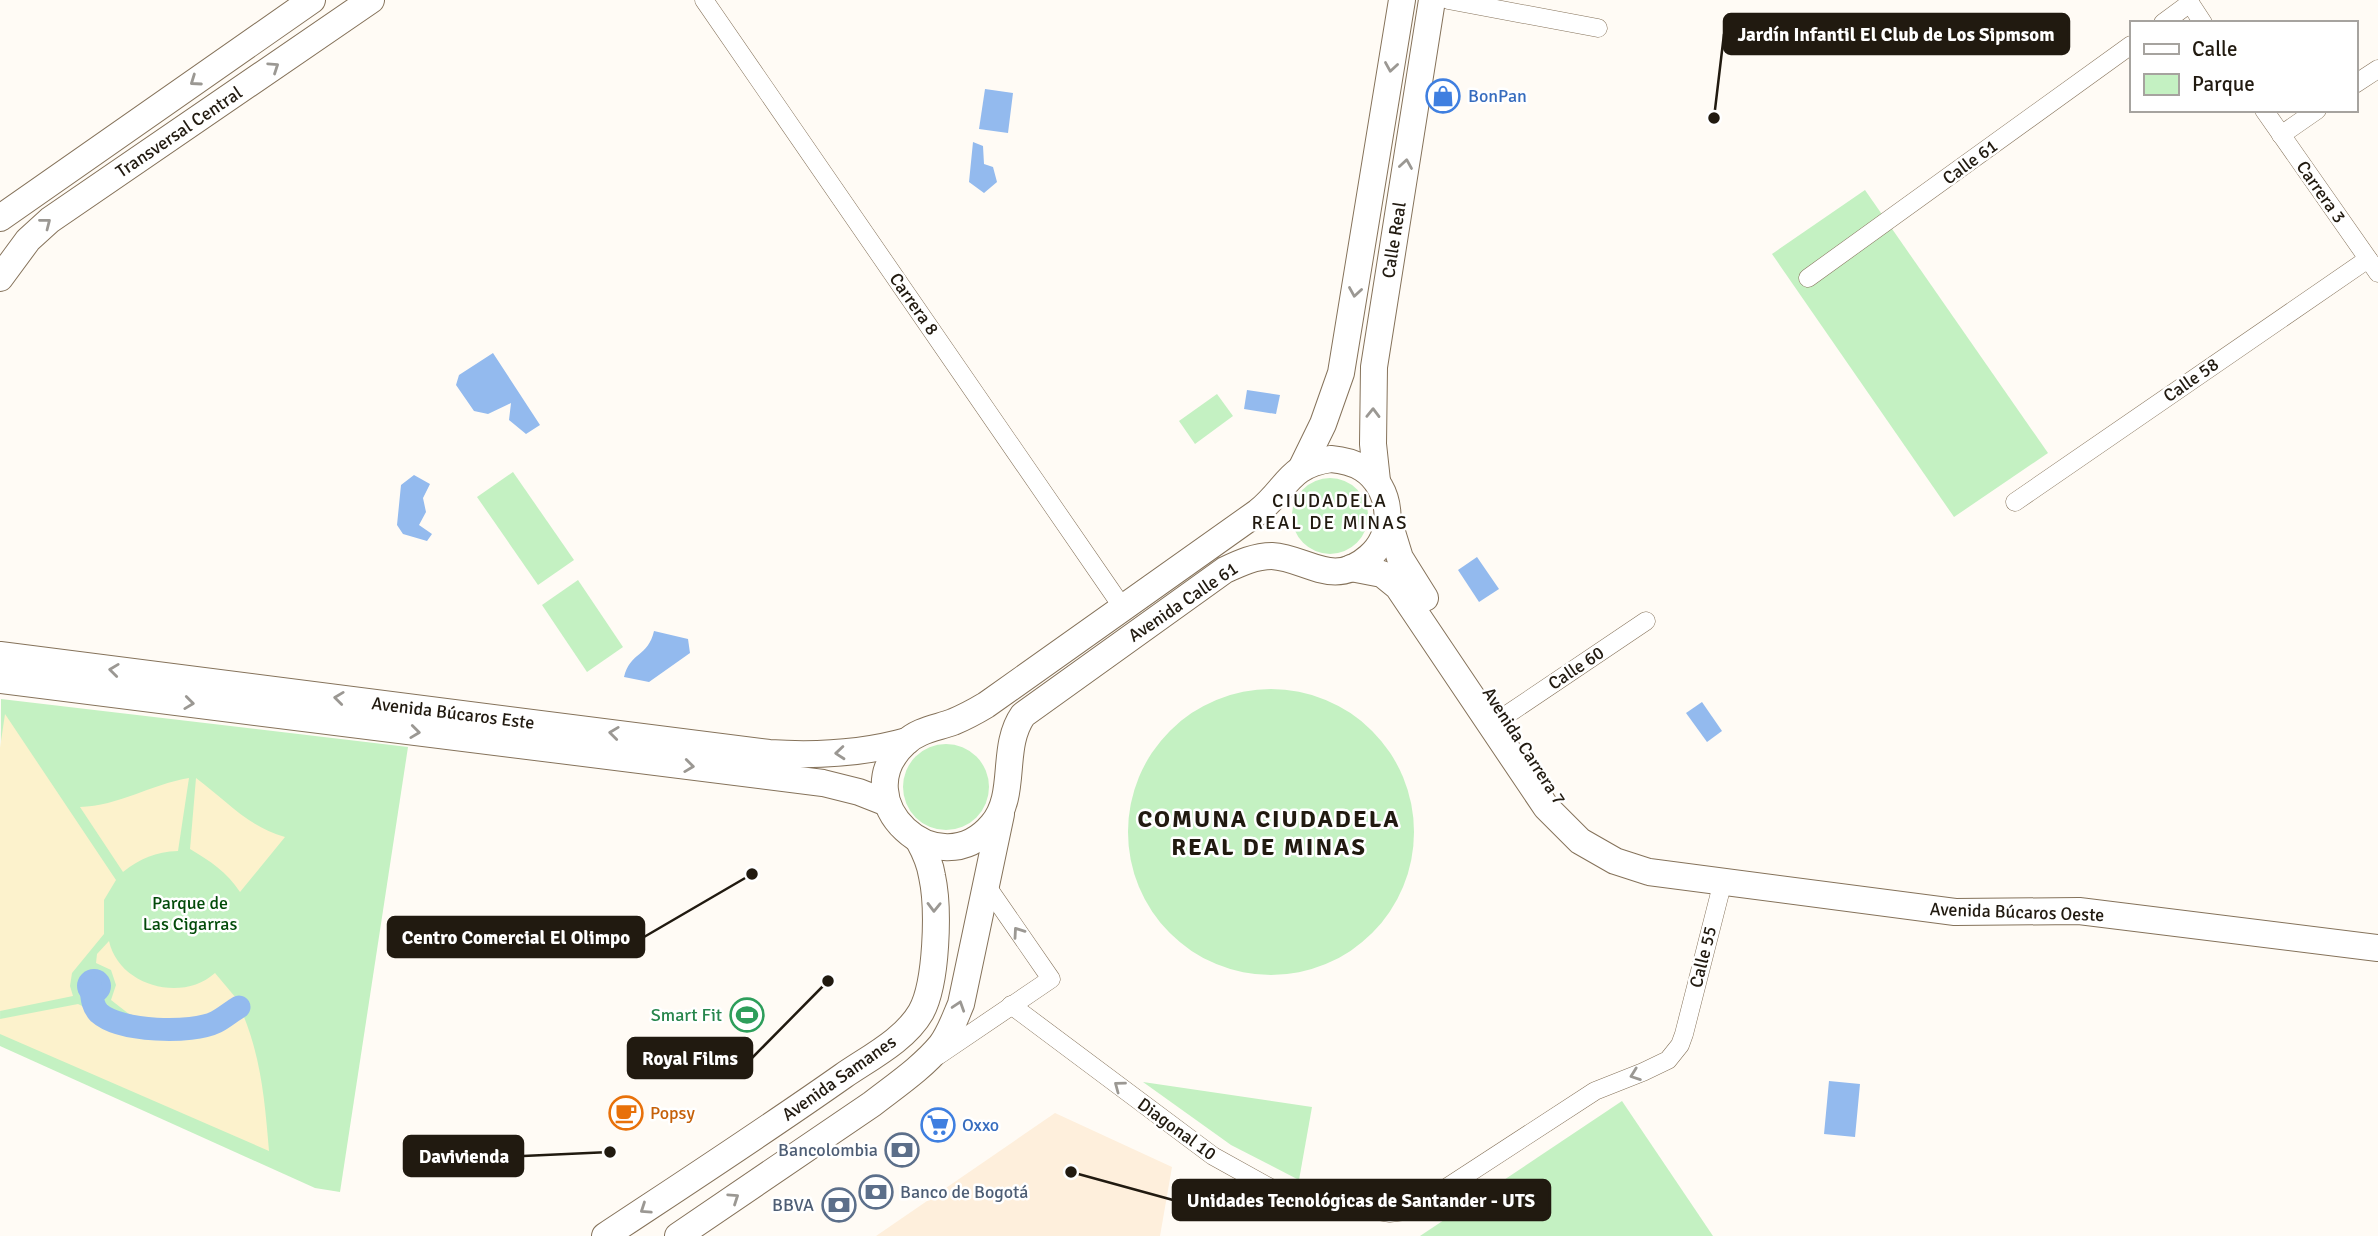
<svg xmlns="http://www.w3.org/2000/svg" width="2378" height="1236" font-family="Signika,sans-serif">
<style>
.education{fill:#feefdc}
.green{fill:#c4f1c2}
.sand{fill:#fcf2cc}
.water{fill:#93baee}
.lines{fill:none;stroke-linecap:round;stroke-linejoin:round}
.canal{stroke:#93baee;stroke-width:23}
.street-casing{stroke:#85725a;stroke-width:19}
.secondary-casing{stroke:#85725a;stroke-width:28}
.street{stroke:#fff;stroke-width:18}
.secondary{stroke:#fff;stroke-width:26}
.oneway{stroke:#9b9893}
.labels{text-anchor:middle;dominant-baseline:central;stroke-width:5;stroke-linejoin:round;paint-order:stroke}
.shop-label{font-size:18px;fill:#366cbe;stroke:#fff;text-anchor:start}
.street-label{font-size:18px;fill:#211a10;stroke:#fff}
.park-label{font-size:18px;fill:#034b0a;stroke:#fff}
.leisure-label{font-size:18px;fill:#27864d;stroke:#fff;text-anchor:end}
.food-label{font-size:18px;fill:#c56008;stroke:#fff;text-anchor:start}
.service-label{font-size:18px;fill:#4e5e75;stroke:#fff;text-anchor:end}
.neighbourhood-label{font-size:19px;letter-spacing:2px;fill:#211a10;stroke:#fff}
.district-label{font-size:24px;font-weight:bold;letter-spacing:2px;fill:#211a10;stroke:#fff}
.leader{fill:none;stroke:#211a10;stroke-width:2.5}
.callout-dot{fill:#211a10;stroke:#fff;stroke-width:2.5}
.callout{fill:#211a10;stroke:#211a10;stroke-width:2.5}
.callout-label{font-size:19px;text-anchor:middle;font-weight:bold;fill:#fff}
</style>
<rect width="100%" height="100%" fill="#fffbf5"/>
<!-- education -->
<polygon class="education" points="1055,1113 1172,1167 1160,1236 876,1236"/>
<!-- green -->
<g class="green">
<polygon points="1865,190 2048,453 1954,517 1772,254"/>
<polygon points="1217,394 1233,416 1195,444 1179,421"/>
<polygon points="513,472 574,560 538,585 477,497"/>
<circle cx="1330" cy="516" r="38"/>
<polygon points="578,580 623,647 587,672 542,605"/>
<circle cx="1271" cy="832" r="143"/>
<polygon points="1,699 408,747 340,1192 315,1188 0,1046"/>
<circle cx="946" cy="787" r="43"/>
<polygon points="1143,1082 1312,1107 1299,1180 1231,1145"/>
<polygon points="1622,1101 1713,1236 1420,1236"/>
</g>
<!-- sand -->
<g class="sand">
<polygon points="5,714 116,880 104,900 104,934 72,973 70,986 73,996 0,1011 0,748"/>
<path d="M189,778l-11,73c-23,1 -37,7 -55,21l-43,-65c38,-1 72,-23 109,-29z"/>
<path d="M196,778c31,23 51,48 89,59l-45,55c-13,-20 -30,-31 -50,-43z"/>
<path d="M109,941c10,45 73,62 106,32l21,25 -24,17 -25,7 -32,-1 -26,-7 -18,-14 5,-15 -5,-15 -15,-7 1,-9z"/>
<path d="M78,1004c12,5 23,13 35,18 41,17 90,5 129,-10 19,45 23,90 27,139l-269,-117v-15z"/>
</g>
<!-- water -->
<g class="water">
<polygon points="985,89 1013,93 1008,133 979,129"/>
<polygon points="973,142 983,146 984,164 993,167 997,182 984,193 969,182"/>
<polygon points="493,353 540,425 526,434 509,420 511,403 488,414 474,411 456,385 459,375"/>
<polygon points="1247,390 1280,395 1276,414 1244,409"/>
<polygon points="414,475 430,484 423,498 426,512 419,525 432,534 427,541 403,534 397,525 401,485"/>
<polygon points="1477,557 1499,589 1479,602 1458,570"/>
<path d="M654,631l34,8 2,14 -41,29 -25,-5c6,-25 24,-20 30,-46z"/>
<polygon points="1702,702 1722,731 1707,742 1686,713"/>
<circle cx="94" cy="986" r="17"/>
<polygon points="1829,1081 1860,1084 1855,1137 1824,1134"/>
</g>
<g class="lines">
<!-- canal -->
<path class="canal" d="M91,988c1,9 1,18 8,25 21,19 93,21 117,9 8,-4 16,-11 23,-15"/>
<defs>
<g id="street">
<polyline points="704,0 1123,608"/>
<polyline points="1448,0 1598,28"/>
<polyline points="2188,0 2203,23"/>
<polyline points="2163,23 2190,3"/>
<polyline points="2355,84 2378,69"/>
<polyline points="2264,110 2378,273"/>
<polyline points="2281,135 2317,110"/>
<polyline points="1808,278 2131,45"/>
<polyline points="2015,502 2368,259"/>
<polyline points="1505,716 1646,621"/>
<polyline points="1011,1005 1213,1156 1276,1191 1300,1198 1389,1213 1405,1211 1420,1205 1595,1091 1643,1072 1668,1060 1680,1045 1684,1034 1723,881"/>
<polyline points="939,1055 1051,979 986,885"/>
</g>
<g id="secondary">
<polyline points="0,218 312,0"/>
<polyline points="0,278 28,240 50,220 371,0"/>
<path d="M1331,459c11,1 21,3 31,9 30,19 35,65 7,89 -36,32 -62,1 -97,-1 -17,0 -32,7 -47,14l-202,145c-23,33 -5,80 -31,110 -54,64 -149,-25 -87,-82 13,-13 32,-15 48,-21 12,-5 23,-11 33,-17l272,-193c30,-24 30,-47 73,-53z"/>
<polyline points="1302,467 1323,424 1341,373 1402,0"/>
<polyline points="1377,481 1373,444 1374,367 1432,0"/>
<polyline points="1388,519 1400,558 1425,598"/>
<polyline points="1351,568 1382,574 1398,587 1546,807 1580,841 1615,861 1649,872 1955,912 2079,911 2378,948"/>
<path d="M0,655l769,98c47,3 92,1 138,-12"/>
<polyline points="0,680 823,783 859,792 887,803"/>
<path d="M605,1236c80,-53 160,-105 238,-160 26,-18 62,-36 78,-64 16,-29 18,-104 11,-136 -2,-13 -7,-24 -13,-35"/>
<path d="M678,1236l194,-132c23,-18 50,-36 69,-59 9,-12 14,-27 20,-41l40,-190"/>
</g>
</defs>
<!-- street casing -->
<use href="#street" class="street-casing"/>
<!-- secondary casing -->
<use href="#secondary" class="secondary-casing"/>
<!-- street -->
<use href="#street" class="street"/>
<!-- secondary -->
<use href="#secondary" class="secondary"/>
</g>
<!-- one-way arrows -->
<defs><path id="oneway-chevron" d="M-2-3.5L2.5 0L-2 3.5" fill="none" stroke-width="1.6" stroke-linecap="round" stroke-linejoin="round" transform="scale(1.75)"/></defs>
<g class="oneway">
<use href="#oneway-chevron" transform="translate(274 67) rotate(-34)"/>
<use href="#oneway-chevron" transform="translate(1391 67) rotate(99)"/>
<use href="#oneway-chevron" transform="translate(195 81) rotate(145)"/>
<use href="#oneway-chevron" transform="translate(1406 164) rotate(-81)"/>
<use href="#oneway-chevron" transform="translate(46 223) rotate(-38)"/>
<use href="#oneway-chevron" transform="translate(1355 292) rotate(99)"/>
<use href="#oneway-chevron" transform="translate(1373 413) rotate(-89)"/>
<use href="#oneway-chevron" transform="translate(114 670) rotate(-173)"/>
<use href="#oneway-chevron" transform="translate(339 698) rotate(-173)"/>
<use href="#oneway-chevron" transform="translate(189 703) rotate(7)"/>
<use href="#oneway-chevron" transform="translate(415 732) rotate(7)"/>
<use href="#oneway-chevron" transform="translate(614 733) rotate(-173)"/>
<use href="#oneway-chevron" transform="translate(840 753) rotate(175)"/>
<use href="#oneway-chevron" transform="translate(689 766) rotate(7)"/>
<use href="#oneway-chevron" transform="translate(934 907) rotate(91)"/>
<use href="#oneway-chevron" transform="translate(1018 932) rotate(-125)"/>
<use href="#oneway-chevron" transform="translate(959 1006) rotate(-72)"/>
<use href="#oneway-chevron" transform="translate(1635 1075) rotate(160)"/>
<use href="#oneway-chevron" transform="translate(1119 1086) rotate(-143)"/>
<use href="#oneway-chevron" transform="translate(734 1198) rotate(-34)"/>
<use href="#oneway-chevron" transform="translate(645 1209) rotate(146)"/>
</g>
<!-- icons -->
<defs>
<symbol id="shop-ring" viewBox="-11 -11 22 22"><circle r="9.5" fill="#fff" stroke="#3f7fe0" stroke-width="1.5"/><path d="M-5-2.5h2.3a2.7 3.5 0 0 1 5.4 0H5L5.5 6h-11ZM-1.5-2.5h3a1.5 2.3 0 0 0-3 0Z" fill="#3f7fe0"/></symbol>
<symbol id="stadium-ring" viewBox="-11 -11 22 22"><circle r="9.5" fill="#fff" stroke="#2e9e5b" stroke-width="1.5"/><path d="M0-5a6.5 5 0 1 0 0 10a6.5 5 0 1 0 0-10ZM-3.5-1.8h7v3.6h-7Z" fill="#2e9e5b"/></symbol>
<symbol id="cafe-ring" viewBox="-11 -11 22 22"><circle r="9.5" fill="#fff" stroke="#e8710a" stroke-width="1.5"/><path d="M-5.5-4.5H6V0H3Q3 3.5 0 3.5H-2.5Q-5.5 3.5-5.5 0ZM3-3.2v2h1.7v-2ZM-6 4.5H4V6H-6Z" fill="#e8710a"/></symbol>
<symbol id="supermarket-ring" viewBox="-11 -11 22 22"><circle r="9.5" fill="#fff" stroke="#3f7fe0" stroke-width="1.5"/><path d="M-6-5.5h2.5l.6 2H6L4.5 2H-2.5L-4.4-4H-6ZM-1.5 3.2a1.3 1.3 0 1 0 .1 0ZM3 3.2a1.3 1.3 0 1 0 .1 0Z" fill="#3f7fe0"/></symbol>
<symbol id="bank-ring" viewBox="-11 -11 22 22"><circle r="9.5" fill="#fff" stroke="#5c6f8a" stroke-width="1.5"/><path d="M-6-4H6V4H-6ZM0-2.3a2.3 2.3 0 1 0 0 4.6a2.3 2.3 0 1 0 0-4.6Z" fill="#5c6f8a"/></symbol>
</defs>
<g fill-rule="evenodd">
<use href="#shop-ring" x="1424" y="77" width="38" height="38"/>
<use href="#stadium-ring" x="728" y="996" width="38" height="38"/>
<use href="#cafe-ring" x="607" y="1094" width="38" height="38"/>
<use href="#supermarket-ring" x="919" y="1106" width="38" height="38"/>
<use href="#bank-ring" x="883" y="1131" width="38" height="38"/>
<use href="#bank-ring" x="857" y="1173" width="38" height="38"/>
<use href="#bank-ring" x="820" y="1186" width="38" height="38"/>
</g>
<g class="labels">
<!-- shop labels -->
<g class="shop-label">
<text x="1468" y="96">BonPan</text>
<text x="962" y="1125">Oxxo</text>
</g>
<!-- street labels -->
<g class="street-label">
<text transform="translate(179 132) rotate(-34)">Transversal Central</text>
<text transform="translate(1970 162) rotate(-36)">Calle 61</text>
<text transform="translate(2321 192) rotate(55)">Carrera 3</text>
<text transform="translate(1394 240) rotate(-81)">Calle Real</text>
<text transform="translate(914 304) rotate(55)">Carrera 8</text>
<text transform="translate(2191 380) rotate(-35)">Calle 58</text>
<text transform="translate(1183 602) rotate(-34)">Avenida Calle 61</text>
<text transform="translate(1576 668) rotate(-34)">Calle 60</text>
<text transform="translate(453 713) rotate(7)">Avenida Búcaros Este</text>
<text transform="translate(1524 746) rotate(57)">Avenida Carrera 7</text>
<text transform="translate(2017 912) rotate(2)">Avenida Búcaros Oeste</text>
<text transform="translate(1703 957) rotate(-76)">Calle 55</text>
<text transform="translate(839 1078) rotate(-35)">Avenida Samanes</text>
<text transform="translate(1177 1129) rotate(36)">Diagonal 10</text>
</g>
<!-- park labels -->
<g class="park-label">
<text x="190" y="903">Parque de<tspan x="190" dy="21">Las Cigarras</tspan></text>
</g>
<!-- leisure labels -->
<g class="leisure-label">
<text x="722" y="1015">Smart Fit</text>
</g>
<!-- food labels -->
<g class="food-label">
<text x="650" y="1113">Popsy</text>
</g>
<!-- service labels -->
<g class="service-label">
<text x="878" y="1150">Bancolombia</text>
<text x="900" y="1192" text-anchor="start">Banco de Bogotá</text>
<text x="814" y="1205">BBVA</text>
</g>
<!-- neighbourhood labels -->
<g class="neighbourhood-label">
<text x="1330" y="501">CIUDADELA<tspan x="1330" dy="22">REAL DE MINAS</tspan></text>
</g>
<!-- district labels -->
<g class="district-label">
<text x="1269" y="819">COMUNA CIUDADELA<tspan x="1269" dy="28">REAL DE MINAS</tspan></text>
</g>
</g>
<!-- callouts -->
<path class="leader" d="M1714 118L1724 34M752 874L644 937M828 981L752 1058M610 1152L523 1156M1071 1172L1173 1200"/>
<g class="callout-dot">
<circle cx="1714" cy="118" r="7"/>
<circle cx="752" cy="874" r="7"/>
<circle cx="828" cy="981" r="7"/>
<circle cx="610" cy="1152" r="7"/>
<circle cx="1071" cy="1172" r="7"/>
</g>
<g class="callout">
<rect x="1724" y="14" width="345" height="40" rx="7"/>
<rect x="388" y="917" width="256" height="40" rx="7"/>
<rect x="628" y="1038" width="124" height="40" rx="7"/>
<rect x="404" y="1136" width="119" height="40" rx="7"/>
<rect x="1173" y="1180" width="377" height="40" rx="7"/>
</g>
<g class="callout-label">
<text x="1896" y="41">Jardín Infantil El Club de Los Sipmsom</text>
<text x="516" y="944">Centro Comercial El Olimpo</text>
<text x="690" y="1065">Royal Films</text>
<text x="464" y="1163">Davivienda</text>
<text x="1361" y="1207">Unidades Tecnológicas de Santander - UTS</text>
</g>
<!-- legend -->
<rect x="2130" y="21" width="228" height="91" fill="#ffffff" stroke="#a6a39f" stroke-width="2"/>
<rect x="2144" y="44" width="35" height="10" fill="#ffffff" stroke="#a6a39f" stroke-width="2"/>
<text x="2192" y="56" font-size="21" fill="#211a10">Calle</text>
<rect x="2144" y="74" width="35" height="21" fill="#c4f1c2" stroke="#a6a39f" stroke-width="2"/>
<text x="2192" y="91" font-size="21" fill="#211a10">Parque</text>
</svg>
